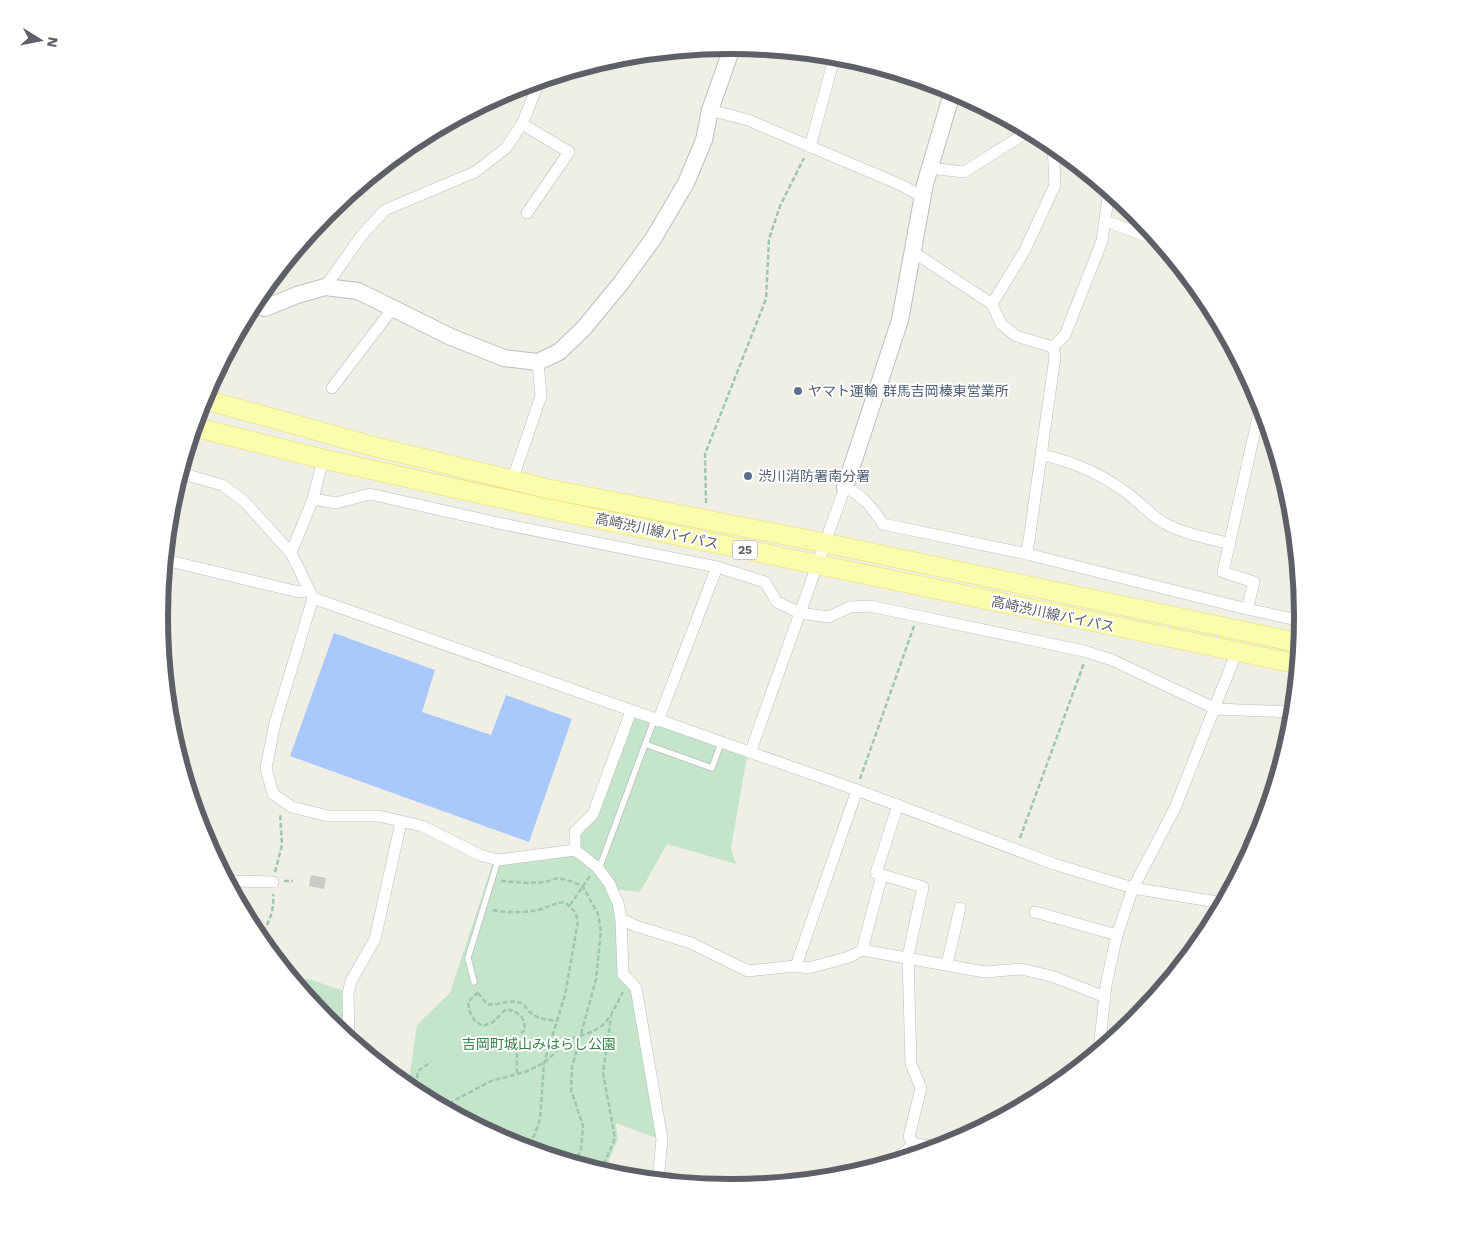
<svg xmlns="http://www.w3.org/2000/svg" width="1462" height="1233" font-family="'Work Sans','Noto Sans JP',sans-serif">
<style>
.green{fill:#c4e5ca}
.water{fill:#a9c9fc}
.building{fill:#cac9c3}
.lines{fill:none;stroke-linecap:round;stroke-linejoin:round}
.lane-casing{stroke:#babcc1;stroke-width:7}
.street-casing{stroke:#babcc1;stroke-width:12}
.secondary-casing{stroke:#bbbdc3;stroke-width:18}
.primary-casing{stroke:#ecdf62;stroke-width:20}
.path{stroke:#9dc6b0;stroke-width:2.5;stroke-dasharray:5 2.5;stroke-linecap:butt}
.lane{stroke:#fff;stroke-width:5.5}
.street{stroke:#fff;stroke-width:11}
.secondary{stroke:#fff;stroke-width:16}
.primary{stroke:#fafcae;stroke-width:19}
.service-dot{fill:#5c6f8a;stroke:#fff;stroke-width:2}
.labels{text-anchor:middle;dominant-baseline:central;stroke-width:4;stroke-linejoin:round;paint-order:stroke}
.shield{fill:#fff;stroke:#8e9094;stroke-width:1}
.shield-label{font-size:12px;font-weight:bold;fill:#5d6066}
.service-label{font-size:14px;fill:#4e5e75;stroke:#fff;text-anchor:start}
.street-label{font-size:14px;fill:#5d6066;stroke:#fff}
.park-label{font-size:14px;fill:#388249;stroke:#fff}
.rim{fill:none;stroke:#5d6066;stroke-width:6}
</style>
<rect width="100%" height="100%" fill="#efefe6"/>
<!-- green -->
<g class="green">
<polygon points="633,715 747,756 731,848 736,864 667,844 640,892 620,890 612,894 631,989 656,1138 616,1123 618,1139 604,1172 512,1144 408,1087 417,1025 450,993 492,865 498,866 509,862 573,854 578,833 596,817"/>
<polygon points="306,978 352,994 353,1042 327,1020 303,991"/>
</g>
<!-- water -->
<polygon class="water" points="334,633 435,670 422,712 491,735 506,695 572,719 529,842 290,756"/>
<!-- building -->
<polygon class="building" points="311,875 326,878 324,889 309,886"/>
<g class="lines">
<defs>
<g id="lane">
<polyline points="645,744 712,768 721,743"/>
<polyline points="599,869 654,720"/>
<polyline points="474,982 468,958 498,860"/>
</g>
<g id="street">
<polyline points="710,110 748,120 901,185 923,197"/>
<polyline points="522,124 569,152 527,213"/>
<polyline points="810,147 835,55"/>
<polyline points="929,168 964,172 1029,131"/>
<polyline points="1106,221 1159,241"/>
<polyline points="913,252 992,304 1001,324 1016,336 1053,347 1055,357 1027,554"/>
<polyline points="325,287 362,235 385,210 475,172 506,148 522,124 540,80"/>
<polyline points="992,304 1025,250 1055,185 1053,145"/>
<polyline points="1053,347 1065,335 1102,241 1109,191"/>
<polyline points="332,388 393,308"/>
<polyline points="1261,404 1223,572 1254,582 1247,609 1302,621"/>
<path d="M1043,455c34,8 61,20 89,42 10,8 21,20 32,26 20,11 44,15 66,21"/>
<polyline points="180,473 222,485 244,501 291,553 313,598 857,790 1054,864 1133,888 1223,903"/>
<polyline points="512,481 541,396 538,362"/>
<polyline points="313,499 336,503 370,494 498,523 717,567 765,582 777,602 800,613 829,617 850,607 870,606 1084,651 1112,660 1216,709 1293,712"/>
<polyline points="291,553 313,499 323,459"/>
<polyline points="165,560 299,592 309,590"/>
<polyline points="313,598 275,723 266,768 273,794 292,807 328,816 379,816 422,826 480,855 498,860 575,850 597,867 609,883 618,903 621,919 623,974 636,988 662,1139 658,1181"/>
<polyline points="658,721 717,567"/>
<path d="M750,753l95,-266c18,9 27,20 38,37l144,30 220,55"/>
<polyline points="575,850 575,832 593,814 631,711"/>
<polyline points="228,881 273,882"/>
<polyline points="1035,912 1117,935"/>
<polyline points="621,919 636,926 691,943 748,971 796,966 809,968 849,957 862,950 985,972 1022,969 1054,977 1105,997"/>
<polyline points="862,950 882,875"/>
<polyline points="947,964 960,908"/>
<polyline points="796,966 857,790"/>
<polyline points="349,1038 348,994 351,981 375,939 401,822"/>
<polyline points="1099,1051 1106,985 1117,935 1133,888 1175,808 1237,651"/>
<polyline points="914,1144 941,1147"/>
<polyline points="892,1162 914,1144 909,1137 921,1088 911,1064 908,956 923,887 876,873 898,805"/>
</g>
<g id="secondary">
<polyline points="253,305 265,308 297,295 325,287 358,291 451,337 504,358 538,362 559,352 584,328 621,283 653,239 686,183 704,140 710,110 733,45"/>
<polyline points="845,487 900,320 925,184 953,90"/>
</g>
<g id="primary">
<polyline points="203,399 368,445 549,489 825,543 1300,643"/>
<polyline points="194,427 323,459 540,507 1298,664"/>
</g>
</defs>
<!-- lane casing -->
<use href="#lane" class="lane-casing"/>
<!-- street casing -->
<use href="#street" class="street-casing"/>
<!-- secondary casing -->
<use href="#secondary" class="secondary-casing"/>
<!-- primary casing -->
<use href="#primary" class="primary-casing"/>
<!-- path -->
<g class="path">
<polyline points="706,503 705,454 766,299 769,239 780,206 804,158"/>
<polyline points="860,779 914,626"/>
<polyline points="1020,838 1084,663"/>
<polyline points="275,872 282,845 280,813"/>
<polyline points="284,881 293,881"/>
<polyline points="501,881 528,883 545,882 558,878 574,882 583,887 598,914 601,931 596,979 572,1067 571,1090 583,1126 581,1151 573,1163"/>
<polyline points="570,905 590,876"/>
<path d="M493,910c12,3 37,3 48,-1 9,-3 15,-6 24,-7l10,10 3,9 -13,74 -21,68 -4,56 -6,17 -5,5 -17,3"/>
<path d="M259,938c9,-14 16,-26 14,-44"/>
<path d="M478,992l-10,10c2,12 3,18 15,24l10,-4 13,-13c13,3 18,7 19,21l-4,3"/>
<path d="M478,993l9,11c13,3 19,-7 37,0 7,14 18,15 33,17"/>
<polyline points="517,1073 517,1050"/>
<polyline points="415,1093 418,1071 431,1062"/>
<polyline points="442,1107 491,1081 525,1072 544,1063 570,1039 592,1032 603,1025 611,1015 623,992"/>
<polyline points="601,1171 615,1138 603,1073 611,1017"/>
</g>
<!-- lane -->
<use href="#lane" class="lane"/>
<!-- street -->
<use href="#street" class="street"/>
<!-- secondary -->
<use href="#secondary" class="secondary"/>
<!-- primary -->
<use href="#primary" class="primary"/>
</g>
<!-- markers -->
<g class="service-dot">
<circle cx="798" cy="391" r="5"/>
<circle cx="748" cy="476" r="5"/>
</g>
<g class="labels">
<!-- shield labels -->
<rect class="shield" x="732.5" y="540.5" width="25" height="19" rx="4"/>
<g class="shield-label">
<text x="745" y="550">25</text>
</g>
<!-- service labels -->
<g class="service-label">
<text x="808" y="391">ヤマト運輸 群馬吉岡榛東営業所</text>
<text x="758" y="476">渋川消防署南分署</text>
</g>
<!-- street labels -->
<g class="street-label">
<text transform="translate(657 531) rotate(12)">高崎渋川線バイパス</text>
<text transform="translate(1053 614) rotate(12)">高崎渋川線バイパス</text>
</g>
<!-- park labels -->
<g class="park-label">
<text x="539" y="1044">吉岡町城山みはらし公園</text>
</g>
</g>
<!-- crop -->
<path d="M0 0H1462V1233H0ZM730 54H732A562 562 0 0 1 1294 616V617A562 562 0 0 1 732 1179H730A562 562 0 0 1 168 617V616A562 562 0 0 1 730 54Z" fill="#fff" fill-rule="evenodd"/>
<path class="rim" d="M730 54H732A562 562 0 0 1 1294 616V617A562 562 0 0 1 732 1179H730A562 562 0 0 1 168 617V616A562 562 0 0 1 730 54Z"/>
<!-- north arrow -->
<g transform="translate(40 40) rotate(100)" stroke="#ffffff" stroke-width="4" paint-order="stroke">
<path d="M0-4L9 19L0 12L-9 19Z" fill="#5d6066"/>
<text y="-8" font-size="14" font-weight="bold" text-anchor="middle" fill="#5d6066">N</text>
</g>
</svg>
